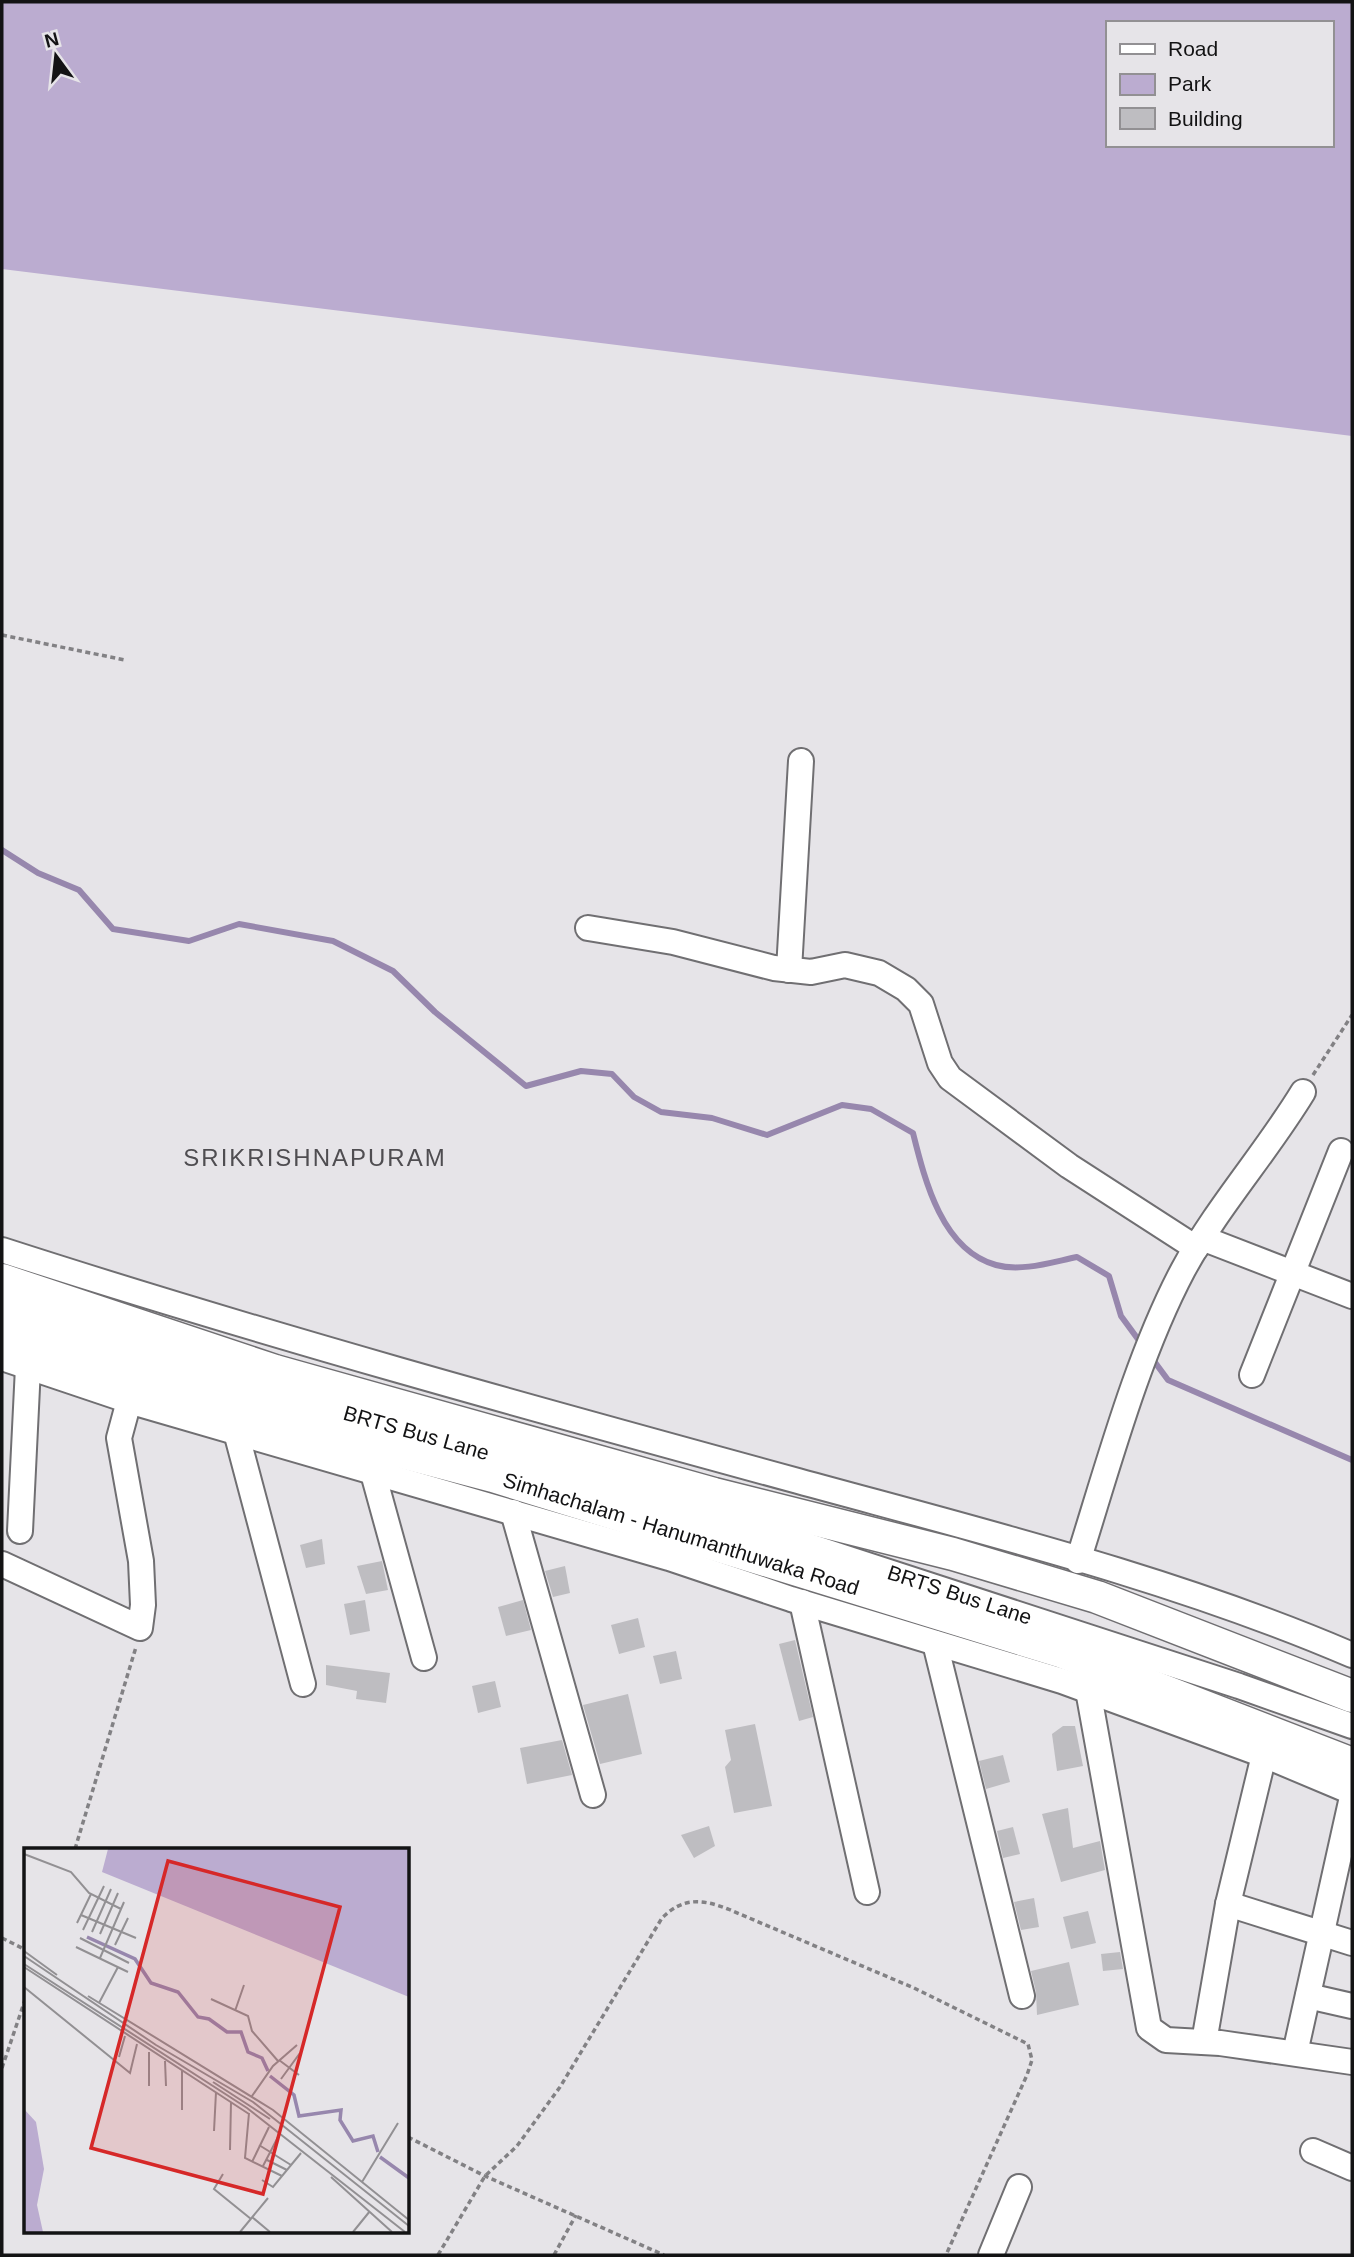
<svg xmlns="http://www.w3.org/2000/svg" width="1354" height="2257" font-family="Arial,sans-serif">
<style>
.green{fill:#bbacd0;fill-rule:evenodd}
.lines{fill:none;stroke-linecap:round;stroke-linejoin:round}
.stream{stroke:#9787ad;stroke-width:6}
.building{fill:#bebdc1}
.minor-casing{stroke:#706f72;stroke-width:28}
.major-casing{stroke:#706f72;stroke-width:35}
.path{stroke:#828184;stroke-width:3.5;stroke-dasharray:5 3.5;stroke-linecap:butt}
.minor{stroke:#fff;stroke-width:24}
.major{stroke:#fff;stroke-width:32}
.labels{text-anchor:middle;stroke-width:6;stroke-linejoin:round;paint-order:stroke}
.street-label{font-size:21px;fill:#131314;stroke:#e6e4e8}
.quarter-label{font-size:24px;letter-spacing:2px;fill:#4f4d51;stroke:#e6e4e8}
.inset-river{fill:none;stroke:#9787ad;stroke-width:3.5}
.inset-road{fill:none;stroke:#929093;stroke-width:2}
.view{fill:#d62828;fill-opacity:0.15;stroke:#d62828;stroke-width:3.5}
.inset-edge{fill:none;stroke:#131314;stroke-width:3.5}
</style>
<rect width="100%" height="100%" fill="#e6e4e8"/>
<path class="green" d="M2,2H1352V436L2,269ZM1107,23H1331V145H1107Z"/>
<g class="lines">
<g class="stream">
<path d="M2,850L38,873L79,890L113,929L189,941L239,924L333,941L393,971L435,1012L526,1086L581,1071L612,1074L634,1097L661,1112L712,1118L767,1135L842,1105L871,1109L913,1133C925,1181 942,1250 996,1265C1022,1272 1052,1262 1077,1257L1109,1276L1121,1316L1143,1346"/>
<path d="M1151,1357L1168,1380L1352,1460"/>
</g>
</g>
<g class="building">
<path d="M322,1539L325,1564L306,1568L300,1545Z"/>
<path d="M382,1561L388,1590L366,1594L357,1566Z"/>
<path d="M565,1566L570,1593L553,1597L545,1571Z"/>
<path d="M365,1600L370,1631L350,1635L344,1604Z"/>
<path d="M523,1600L531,1630L506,1636L498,1607Z"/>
<path d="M638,1618L645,1647L619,1654L611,1625Z"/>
<path d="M795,1640L813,1717L799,1721L779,1644Z"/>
<path d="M676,1651L682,1679L660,1684L653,1656Z"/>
<path d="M326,1665L390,1673L386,1703L356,1699L357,1691L326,1685Z"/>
<path d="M495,1681L501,1707L478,1713L472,1686Z"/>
<path d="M628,1694L642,1754L600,1764L583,1705Z"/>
<path d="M755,1724L772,1806L734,1813L725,1767L731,1760L725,1730Z"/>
<path d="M1063,1726H1075L1083,1766L1057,1771L1052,1734Z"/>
<path d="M562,1740L572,1775L527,1784L520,1748Z"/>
<path d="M1003,1755L1010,1782L986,1789L979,1761Z"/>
<path d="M1068,1808L1073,1848L1100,1841L1105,1870L1061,1882L1042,1814Z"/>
<path d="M709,1826L715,1846L694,1858L681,1835Z"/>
<path d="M1013,1827L1020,1854L1003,1858L997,1831Z"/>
<path d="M1034,1898L1039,1927L1021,1930L1014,1902Z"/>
<path d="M1088,1911L1096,1943L1071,1949L1063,1917Z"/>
<path d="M1120,1952L1123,1969L1103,1971L1101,1954Z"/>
<path d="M1069,1962L1079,2005L1037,2015L1036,1992L1031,1971Z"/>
</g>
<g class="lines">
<defs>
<g id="minor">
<path d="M588,928L673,942L774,968L811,972L845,965L879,973L906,989L921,1004L940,1063L950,1078L1069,1166L1196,1248"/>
<path d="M789,970L801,761"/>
<path d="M1202,1238L1352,1296"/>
<path d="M2,1250C265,1335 531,1408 798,1481C984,1532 1175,1579 1352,1655"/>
<path id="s1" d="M2,1304L237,1382L778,1536L1239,1686L1352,1726"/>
<path d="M2,1358L139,1404L669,1558L791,1599L1062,1681L1264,1755L1352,1792"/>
<path d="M1252,1375L1341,1151"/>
<path d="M236,1432L303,1684"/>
<path d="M373,1473L424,1658"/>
<path d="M513,1512L593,1795"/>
<path d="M20,1531L28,1367"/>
<path d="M1078,1561C1108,1466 1137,1357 1183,1270C1217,1207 1266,1153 1303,1092"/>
<path d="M2,1564L140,1628L143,1605L141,1561L119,1438L129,1401"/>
<path d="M802,1602L867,1892"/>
<path d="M935,1643L1022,1996"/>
<path d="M1088,1690L1149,2028L1166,2040L1220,2043L1352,2062"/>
<path d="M1228,1904L1352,1943"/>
<path d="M1308,1996L1352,2006"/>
<path d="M1204,2042L1228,1904L1264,1755"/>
<path d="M1295,2053L1352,1797"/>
<path d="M1313,2151L1352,2168"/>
<path d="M991,2255L1019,2187"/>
</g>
<g id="major">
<path d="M2,1280L275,1371L714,1494L953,1554L1097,1597L1352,1696"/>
<path id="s2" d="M2,1331L253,1413L493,1476L1063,1652L1352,1764"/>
</g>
</defs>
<use href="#minor" class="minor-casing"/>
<use href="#major" class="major-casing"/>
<g class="path">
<path d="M2,635L125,660"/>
<path d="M1313,1075L1352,1015"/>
<path d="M75,1849L136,1647"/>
<path d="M2,1938L26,1950"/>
<path d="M2,2068L26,1997"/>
<path d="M408,2137L485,2176L664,2255"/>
<path d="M438,2255L485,2176L517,2146L560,2087L662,1918C683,1897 702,1899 728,1909L914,1988L1028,2044L1032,2060L1027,2075L946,2255"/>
<path d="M554,2255L576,2215"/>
</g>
<use href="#minor" class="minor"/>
<use href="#major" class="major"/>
</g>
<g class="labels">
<g class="street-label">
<text dy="7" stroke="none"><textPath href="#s1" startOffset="434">BRTS Bus Lane</textPath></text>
<text dy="7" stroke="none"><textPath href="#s2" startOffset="709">Simhachalam - Hanumanthuwaka Road</textPath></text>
<text dy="7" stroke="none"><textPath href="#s1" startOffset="1001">BRTS Bus Lane</textPath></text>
</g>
<g class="quarter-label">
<text x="315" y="1166">SRIKRISHNAPURAM</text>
</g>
</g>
<g transform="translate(24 1848)">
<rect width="385" height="385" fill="#e6e4e8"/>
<path d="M84,1H385V149L78,24ZM0,261L12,274L20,321L13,357L19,384H0Z" fill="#bbacd0"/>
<path class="inset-river" d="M63,89L111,111L127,135L154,144L174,169L185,171L203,184H217L224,204L238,210L244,223M246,228L270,247L275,268L317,262L316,272L329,293L349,288L354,304M356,309L385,330"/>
<path class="inset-road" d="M0,6L47,24L65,45L97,61M57,67L112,90M53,75L67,46M59,82L80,38M68,84L87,41M76,86L94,45M56,90L105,115M91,97L104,70M52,99L104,124M0,103L33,127M0,108L132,197L229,254L385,378M76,110L100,54M0,116L223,260L381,384M0,119L225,266M0,139L106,225L113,196M64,148L249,262L385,372M187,151L224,168L228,183L254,213M75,155L94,119M211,163L220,137M125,204V238M95,209L101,188M255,212L275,227M141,213L142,238M158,223V262M257,231L276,205M189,234L246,271M228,248L249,218L273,197M225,265L221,310L258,328M190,283L192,244M235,297L267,317M206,302L207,254M243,312L263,322M228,314L245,279M239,318L255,287M199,326L190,341L227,371M307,329L368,384M238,332L249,339L277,305M338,334L374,275M228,369L246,384M216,384L244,350M329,384L346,363"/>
<path class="view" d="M144,13L316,59L239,346L67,300Z"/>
<rect width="385" height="385" class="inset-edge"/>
</g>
<rect width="1354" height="2257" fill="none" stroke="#131314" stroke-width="7"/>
<rect x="1106" y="21" width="228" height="126" fill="#e6e4e8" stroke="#929093" stroke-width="2"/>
<rect x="1120" y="44" width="35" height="10" fill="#ffffff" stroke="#929093" stroke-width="2"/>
<text x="1168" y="56" font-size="21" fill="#131314">Road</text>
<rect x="1120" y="74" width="35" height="21" fill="#bbacd0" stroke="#929093" stroke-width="2"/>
<text x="1168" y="91" font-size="21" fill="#131314">Park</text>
<rect x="1120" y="108" width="35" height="21" fill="#bebdc1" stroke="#929093" stroke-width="2"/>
<text x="1168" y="126" font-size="21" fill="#131314">Building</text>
<g transform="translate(56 56) rotate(345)" stroke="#e6e4e8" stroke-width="5" paint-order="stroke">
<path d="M0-5L12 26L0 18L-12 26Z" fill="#131314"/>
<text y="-10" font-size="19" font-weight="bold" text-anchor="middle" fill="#131314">N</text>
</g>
</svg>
